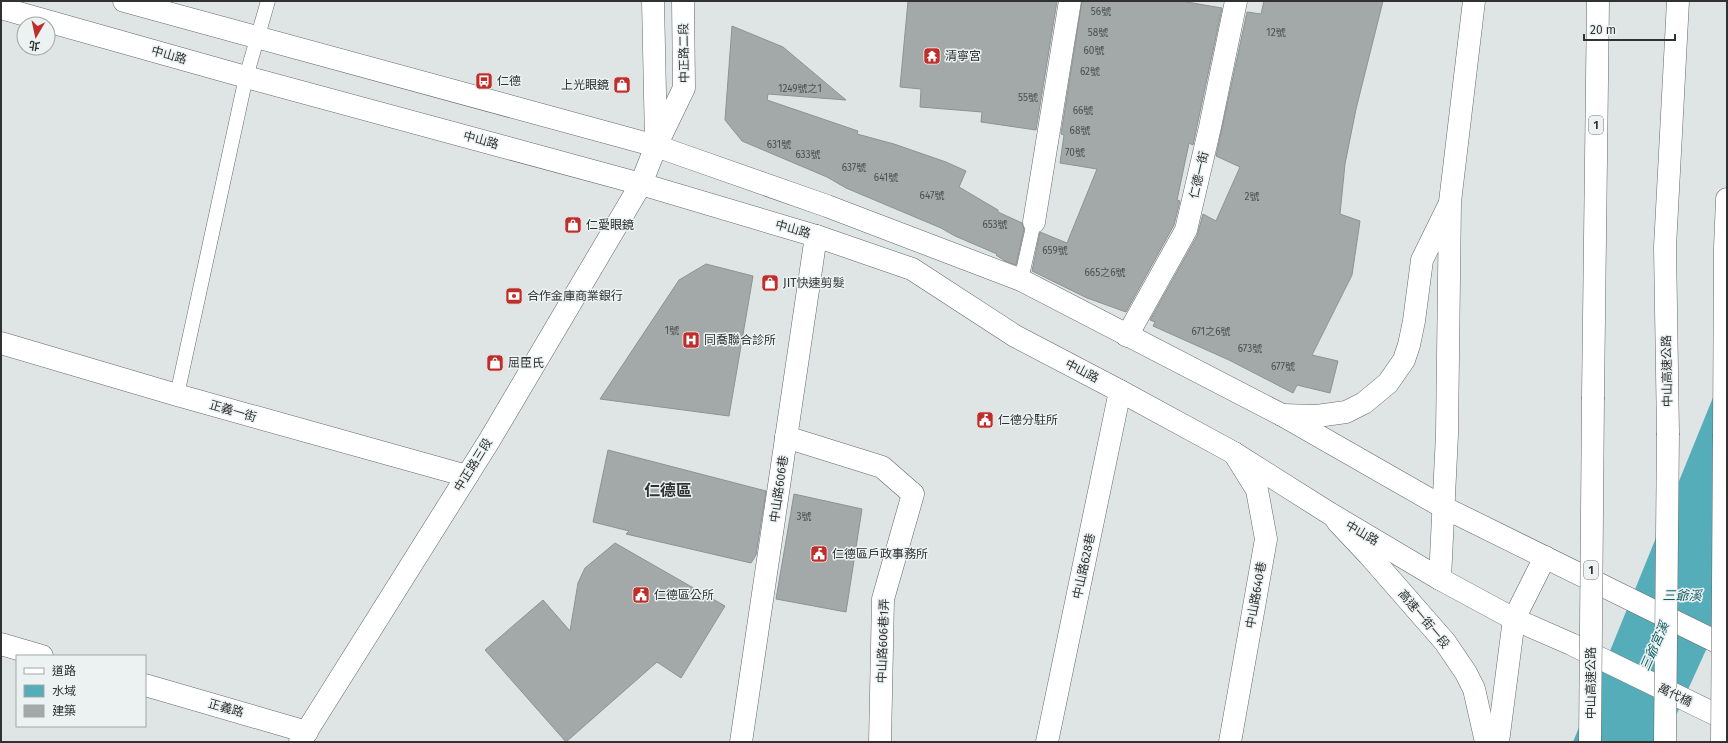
<svg xmlns="http://www.w3.org/2000/svg" width="1728" height="743" font-family="'Fira Sans','Noto Sans TC',sans-serif">
<style>
.water{fill:#55adb9}
.building{fill:#a3a8a9;stroke:#8d9293}
.lines{fill:none;stroke-linecap:round;stroke-linejoin:round}
.lane-casing{stroke:#636869;stroke-width:15}
.street-casing{stroke:#636869;stroke-width:23}
.secondary-casing{stroke:#636869;stroke-width:23}
.highway-casing{stroke:#636869;stroke-width:23}
.lane{stroke:#fff;stroke-width:14}
.street{stroke:#fff;stroke-width:22}
.secondary{stroke:#fff;stroke-width:22}
.highway{stroke:#fff;stroke-width:22}
.highway-bridge-casing{stroke:#636869;stroke-width:23;stroke-linecap:butt}
.highway-bridge{stroke:#fff;stroke-width:22}
.labels{text-anchor:middle;stroke-width:3;stroke-linejoin:round;paint-order:stroke}
.number-label{font-size:10px;fill:#4d5050}
.shield{fill:#ecf2f2;stroke:#686c6c;stroke-width:1}
.shield-label{font-size:11px;font-weight:bold;fill:#303232}
.street-label{font-size:12px;fill:#303232;stroke:#ecf2f2}
.poi-label{font-size:12px;fill:#303232;stroke:#ecf2f2;text-anchor:start}
.water-label{font-size:13px;font-style:italic;fill:#135d66;stroke:#ecf2f2}
.district-label{font-size:16px;font-weight:bold;fill:#303232;stroke:#ecf2f2}
</style>
<rect width="100%" height="100%" fill="#dfe4e5"/>
<path class="water" d="M1727,363V604L1664,742H1573Z"/>
<g class="building">
<path d="M908,1H1057L1036,130L981,122L982,112L920,107L921,89L900,87Z"/>
<path d="M1082,1H1181L1222,8L1193,145L1189,143L1177,200L1180,201L1174,225L1126,312L1087,298L1032,271L1040,232L1067,243L1097,169L1060,163L1064,135L1061,134Z"/>
<path d="M1264,1H1383L1356,109L1345,164L1340,214L1360,221L1352,275L1312,355L1338,361L1330,393L1297,385L1293,393L1229,360L1153,326L1155,322L1150,320L1197,236L1203,214L1216,221L1240,167L1216,156L1247,12L1261,14Z"/>
<path d="M732,26L783,47L846,100L768,94L767,100L858,131L857,134L894,144L946,162L966,171L959,187L998,210V212L1022,223L1024,229L1016,265L1005,261L996,255L997,254L955,236L941,228L846,188L827,177L742,141L725,120Z"/>
<path d="M706,264L753,276L729,416L600,399L679,280Z"/>
<path d="M608,450L766,491L756,555L751,563L626,534L629,531L593,522Z"/>
<path d="M794,494L862,509L846,612L776,599Z"/>
<path d="M615,543L725,606L681,678L657,662L566,742L485,650L543,600L570,631L578,583L585,568Z"/>
</g>
<g class="lines">
<defs>
<g id="lane">
<path d="M1021,280L1034,222"/>
<path d="M177,395L246,77L268,1"/>
</g>
<g id="street">
<path d="M1034,222L1070,1"/>
<path d="M1127,336L1186,230L1210,127L1236,1"/>
<path d="M1,343L177,395L467,476"/>
<path d="M786,437L882,467L913,494L883,599L880,742"/>
<path d="M1337,521L1369,555L1445,642L1466,673L1474,689L1486,742"/>
<path d="M1,644L42,656"/>
<path d="M145,685L307,732"/>
<path d="M741,742L816,236"/>
<path d="M1047,742L1120,391"/>
<path d="M1230,742L1266,539L1257,490L1234,453"/>
<path d="M1498,742L1514,619L1545,557"/>
</g>
<g id="secondary">
<path d="M124,1L656,146L827,206L1021,280L1282,415L1443,507L1727,647"/>
<path d="M653,1L656,141"/>
<path d="M1,8L246,77L641,184L816,236L912,269L1015,336L1120,391L1234,453L1329,513L1440,579L1514,619L1571,644L1727,720"/>
<path d="M300,742L489,441L641,184L656,146L684,88L683,1"/>
</g>
<g id="highway">
<path d="M1593,397L1598,1"/>
<path d="M1282,415L1317,416L1346,412L1364,403L1388,383L1404,360L1409,345L1414,321L1422,260L1448,207"/>
<path d="M1668,433L1665,247L1678,1"/>
<path d="M1724,434L1725,248L1727,199"/>
<path d="M1440,579L1447,434L1450,202L1474,1"/>
</g>
</defs>
<use href="#lane" class="lane-casing"/>
<use href="#street" class="street-casing"/>
<use href="#secondary" class="secondary-casing"/>
<use href="#highway" class="highway-casing"/>
<use href="#lane" class="lane"/>
<use href="#street" class="street"/>
<use href="#secondary" class="secondary"/>
<use href="#highway" class="highway"/>
<defs>
<g id="highway-bridge">
<path d="M1590,742L1593,397"/>
<path d="M1665,742L1668,433"/>
<path d="M1722,742L1724,434"/>
</g>
</defs>
<use href="#highway-bridge" class="highway-bridge-casing"/>
<use href="#highway-bridge" class="highway-bridge"/>
</g>
<defs>
<symbol id="temple-square" viewBox="-11 -11 22 22"><rect x="-9" y="-9" width="18" height="18" rx="4" fill="#be2f2c" stroke="#ecf2f2"/><path d="M0-6L5-2H3V0L6.5 2.5H4V6H1.5V3h-3V6H-4V2.5H-6.5L-3 0V-2H-5Z" fill="#fff"/></symbol>
<symbol id="bus-square" viewBox="-11 -11 22 22"><rect x="-9" y="-9" width="18" height="18" rx="4" fill="#be2f2c" stroke="#ecf2f2"/><path d="M-5-6H5V4H4V6H2V4H-2V6H-4V4H-5ZM-3.5-4V0h7V-4ZM-3.5 1.2v1.5H-2V1.2ZM2 1.2v1.5H3.5V1.2Z" fill="#fff"/></symbol>
<symbol id="shop-square" viewBox="-11 -11 22 22"><rect x="-9" y="-9" width="18" height="18" rx="4" fill="#be2f2c" stroke="#ecf2f2"/><path d="M-5-2.5h2.3a2.7 3.5 0 0 1 5.4 0H5L5.5 6h-11ZM-1.5-2.5h3a1.5 2.3 0 0 0-3 0Z" fill="#fff"/></symbol>
<symbol id="bank-square" viewBox="-11 -11 22 22"><rect x="-9" y="-9" width="18" height="18" rx="4" fill="#be2f2c" stroke="#ecf2f2"/><path d="M-6-4H6V4H-6ZM0-2.3a2.3 2.3 0 1 0 0 4.6a2.3 2.3 0 1 0 0-4.6Z" fill="#fff"/></symbol>
<symbol id="hospital-square" viewBox="-11 -11 22 22"><rect x="-9" y="-9" width="18" height="18" rx="4" fill="#be2f2c" stroke="#ecf2f2"/><path d="M-5-5h3v3.5h4V-5h3V5h-3V1.5h-4V5h-3Z" fill="#fff"/></symbol>
<symbol id="civic-square" viewBox="-11 -11 22 22"><rect x="-9" y="-9" width="18" height="18" rx="4" fill="#be2f2c" stroke="#ecf2f2"/><path d="M-.6-6.5H3V-4.5H.6V-3L4-1V1h2V6H-6V1h2V-1L-.6-3ZM-1.2 2.5V6h2.4V2.5Z" fill="#fff"/></symbol>
</defs>
<g fill-rule="evenodd">
<use href="#temple-square" x="922" y="46" width="20" height="20"/>
<use href="#bus-square" x="474" y="71" width="20" height="20"/>
<use href="#shop-square" x="612" y="75" width="20" height="20"/>
<use href="#shop-square" x="563" y="215" width="20" height="20"/>
<use href="#shop-square" x="760" y="273" width="20" height="20"/>
<use href="#bank-square" x="504" y="286" width="20" height="20"/>
<use href="#hospital-square" x="681" y="330" width="20" height="20"/>
<use href="#shop-square" x="485" y="353" width="20" height="20"/>
<use href="#civic-square" x="975" y="410" width="20" height="20"/>
<use href="#civic-square" x="809" y="544" width="20" height="20"/>
<use href="#civic-square" x="631" y="585" width="20" height="20"/>
</g>
<g class="labels">
<g class="number-label">
<text x="1101" y="15">56號</text>
<text x="1098" y="36">58號</text>
<text x="1276" y="36">12號</text>
<text x="1094" y="54">60號</text>
<text x="1090" y="75">62號</text>
<text x="800" y="92">1249號之1</text>
<text x="1028" y="101">55號</text>
<text x="1083" y="114">66號</text>
<text x="1080" y="134">68號</text>
<text x="779" y="148">631號</text>
<text x="1075" y="156">70號</text>
<text x="808" y="158">633號</text>
<text x="854" y="171">637號</text>
<text x="886" y="181">641號</text>
<text x="932" y="199">647號</text>
<text x="1252" y="200">2號</text>
<text x="995" y="228">653號</text>
<text x="1055" y="254">659號</text>
<text x="1105" y="276">665之6號</text>
<text x="672" y="334">1號</text>
<text x="1211" y="335">671之6號</text>
<text x="1250" y="352">673號</text>
<text x="1283" y="370">677號</text>
<text x="804" y="520">3號</text>
</g>
<g class="shield">
<rect x="1589" y="116" width="14" height="18" rx="3"/>
<rect x="1584" y="561" width="14" height="18" rx="3"/>
</g>
<g class="shield-label">
<text x="1596" y="129">1</text>
<text x="1591" y="574">1</text>
</g>
<g class="street-label">
<text transform="translate(684 53) rotate(-91)" y="4">中正路二段</text>
<text transform="translate(169 55) rotate(16)" y="4">中山路</text>
<text transform="translate(481 140) rotate(15)" y="4">中山路</text>
<text transform="translate(1199 175) rotate(-77)" y="4">仁德一街</text>
<text transform="translate(793 229) rotate(16)" y="4">中山路</text>
<text transform="translate(1082 371) rotate(27)" y="4">中山路</text>
<text transform="translate(1667 371) rotate(-91)" y="4">中山高速公路</text>
<text transform="translate(233 411) rotate(16)" y="4">正義一街</text>
<text transform="translate(473 465) rotate(-58)" y="4">中正路三段</text>
<text transform="translate(779 489) rotate(-82)" y="4">中山路606巷</text>
<text transform="translate(1362 533) rotate(30)" y="4">中山路</text>
<text transform="translate(1084 566) rotate(-78)" y="4">中山路628巷</text>
<text transform="translate(1256 595) rotate(-80)" y="4">中山路640巷</text>
<text transform="translate(1424 619) rotate(50)" y="4">高速一街一段</text>
<text transform="translate(883 641) rotate(-88)" y="4">中山路606巷1弄</text>
<text transform="translate(1591 683) rotate(-90)" y="4">中山高速公路</text>
<text transform="translate(1675 695) rotate(26)" y="4">萬代橋</text>
<text transform="translate(226 708) rotate(16)" y="4">正義路</text>
</g>
<g class="poi-label">
<text x="945" y="60">清寧宮</text>
<text x="497" y="85">仁德</text>
<text x="609" y="89" text-anchor="end">上光眼鏡</text>
<text x="586" y="229">仁愛眼鏡</text>
<text x="783" y="287">JIT快速剪髮</text>
<text x="527" y="300">合作金庫商業銀行</text>
<text x="704" y="344">同喬聯合診所</text>
<text x="508" y="367">屈臣氏</text>
<text x="998" y="424">仁德分駐所</text>
<text x="832" y="558">仁德區戶政事務所</text>
<text x="654" y="599">仁德區公所</text>
</g>
<g class="water-label">
<text x="1682" y="600">三爺溪</text>
<text transform="translate(1654 646) rotate(-66)" y="5">三爺宮溪</text>
</g>
<g class="district-label">
<text x="668" y="496">仁德區</text>
</g>
</g>
<rect width="1728" height="743" fill="none" stroke="#303232" stroke-width="4"/>
<rect x="16" y="655" width="130" height="72" fill="#ecf2f2" stroke="#a1a5a5"/>
<rect x="24" y="668" width="20" height="6" fill="#ffffff" stroke="#a1a5a5"/>
<text x="52" y="675" font-size="12" fill="#303232">道路</text>
<rect x="24" y="685" width="20" height="12" fill="#55adb9" stroke="#a1a5a5"/>
<text x="52" y="695" font-size="12" fill="#303232">水域</text>
<rect x="24" y="705" width="20" height="12" fill="#a3a8a9" stroke="#a1a5a5"/>
<text x="52" y="715" font-size="12" fill="#303232">建築</text>
<g transform="translate(36 36) rotate(189)"><circle r="19" fill="#ecf2f2" stroke="#a1a5a5"/>
<path d="M0-3L7 15L0 10L-7 15Z" fill="#be2f2c"/>
<text y="-6" font-size="11" font-weight="bold" text-anchor="middle" fill="#303232">北</text>
</g>
<path d="M1584 34v6h91v-6" fill="none" stroke="#303232" stroke-width="2"/>
<text x="1590" y="34" font-size="12" fill="#303232" stroke="#ecf2f2" stroke-width="3" paint-order="stroke">20 m</text>
</svg>
